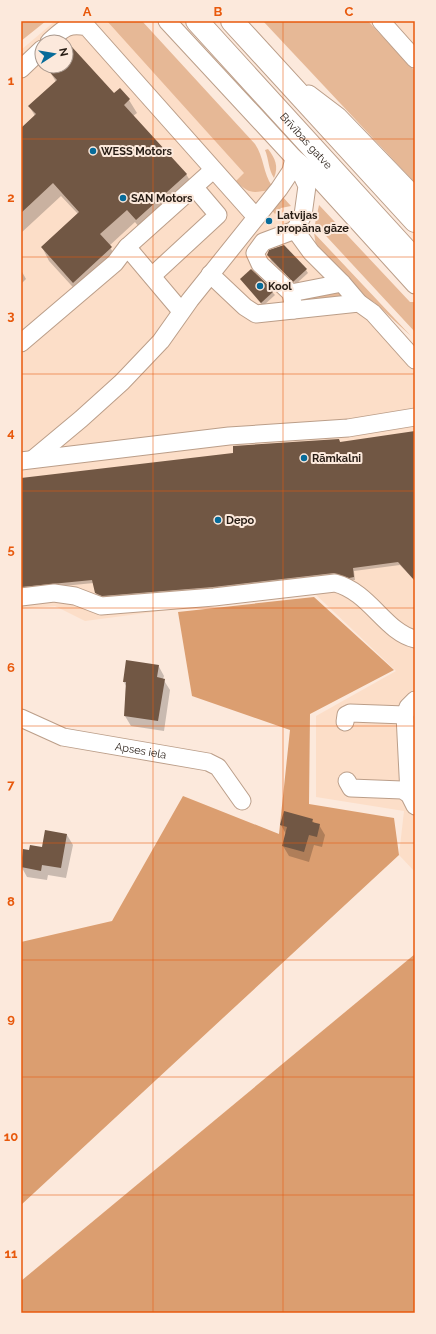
<svg xmlns="http://www.w3.org/2000/svg" width="436" height="1334" font-family="Raleway,sans-serif">
<style>
.built{fill:#fcdec8;fill-rule:evenodd}
.green{fill:#e6b896}
.forest{fill:#db9e70}
.shadow{fill:#0003}
.building{fill:#715744}
.lines{fill:none;stroke-linecap:round;stroke-linejoin:round}
.minor-casing{stroke:#bb9e89;stroke-width:19}
.highway-casing{stroke:#bb9e89;stroke-width:24}
.minor{stroke:#fff;stroke-width:17}
.highway{stroke:#fff;stroke-width:22}
.grid{fill:none;stroke:#e8590c;stroke-width:1;stroke-opacity:0.55}
.poi-dot{fill:#076b99;stroke:#fce9dc;stroke-width:1.5}
.labels{text-anchor:middle;stroke-width:4;stroke-linejoin:round;paint-order:stroke}
.street-label{font-size:11px;fill:#281d15;stroke:#fce9dc}
.poi-label{font-size:11px;font-weight:bold;fill:#281d15;stroke:#fce9dc;text-anchor:start}
.neatline{fill:none;stroke:#e8590c;stroke-width:1.5}
.grid-label{font-size:13px;text-anchor:middle;font-weight:bold;fill:#e8590c}
</style>
<rect width="100%" height="100%" fill="#fce9dc"/>
<g class="built">
<path d="M55,21H114L415,360V872L399,855L404,811L316,797V716L396,671L312,591L85,621L55,606L21,609V50ZM42,42H66V66H42Z"/>
<path d="M368,21H415V71L381,34Z"/>
</g>
<g class="green">
<path d="M21,21H46L21,41Z"/>
<path d="M107,21H142L255,144C264,157 263,173 272,186L270,190C252,193 249,194 236,181L244,173Z"/>
<path d="M263,21H368L415,71V183Z"/>
<path d="M268,149C275,158 279,166 274,178C268,169 269,159 265,150Z"/>
<path d="M281,195L291,206L281,208L275,214L271,209Z"/>
<path d="M319,205L410,302H415V332L315,224Z"/>
<path d="M314,233L411,336L374,302L364,299L316,246Z"/>
<path d="M339,290L346,297L300,303L306,294Z"/>
</g>
<g class="forest">
<path d="M314,597L394,670L310,714L309,804L394,818L399,855L21,1205V942L112,921L183,796L279,834L290,730L192,696L178,612Z"/>
<path d="M415,954V1313H21V1281Z"/>
</g>
<g class="shadow">
<path d="M66,54L114,94L129,100L137,113L133,116L186,174L194,187L144,233L135,222L109,246L119,261L81,296L49,261L42,247L78,214L61,196L21,233V129L35,116L29,106L56,82L49,70L53,66H66Z"/>
<path d="M268,254L306,270L308,273L296,284L271,261Z"/>
<path d="M21,270L26,279L21,284Z"/>
<path d="M251,270L275,295L263,306L241,279Z"/>
<path d="M415,432V581L400,565L354,571L355,580H351L105,599L97,596L94,583L21,590V479L234,454L339,440L341,443Z"/>
<path d="M158,665L164,676L163,679L170,690L164,731L131,726L125,716L126,686L124,682Z"/>
<path d="M285,812L312,820L315,824L319,825L325,835L322,847L314,845L309,862L289,856L283,846L286,834L281,825Z"/>
<path d="M67,835L73,845L66,878L48,875L47,880L27,877L21,866L24,850L30,851L42,848Z"/>
</g>
<g class="building">
<path d="M72,47L114,93L120,88L130,99L124,105L187,174L136,220L127,210L100,234L112,247L73,283L41,247L79,212L53,183L21,213V128L36,114L28,106L57,80L44,66H66V53Z"/>
<path d="M284,245L307,269L293,282L267,255L269,250Z"/>
<path d="M251,269L274,291L261,303L240,279Z"/>
<path d="M415,431V581L398,562L353,568L354,577L349,578L334,573L213,587L102,596L95,593L92,580L21,587V478L233,453V446L339,439L340,442Z"/>
<path d="M126,660L159,665L157,677L165,679L158,721L124,716L126,682H123Z"/>
<path d="M284,811L313,819L312,822L320,824L317,837L309,835L304,852L282,846L287,827L280,825Z"/>
<path d="M45,830L67,834L61,868L42,865L41,871L21,867L23,849L29,850L30,845L42,847Z"/>
</g>
<g class="lines">
<defs>
<g id="minor">
<path d="M167,21L294,158L315,175L415,285"/>
<path d="M381,21L415,59"/>
<path d="M49,42C63,29 67,23 87,27L256,217"/>
<path d="M21,69L42,49"/>
<path d="M309,94L338,116L415,196"/>
<path d="M295,230L311,252L342,283"/>
<path d="M127,247L213,170"/>
<path d="M210,274L245,307L256,314L359,303"/>
<path d="M152,276L218,215L195,188"/>
<path d="M291,293L342,283L359,303L373,313L415,360"/>
<path d="M294,310L291,293L260,264L255,253L263,242L295,230L303,215L307,186L295,161"/>
<path d="M21,343L115,263L127,247L181,311"/>
<path d="M33,459L81,419L122,382L161,341L190,300L279,189L291,171L294,158"/>
<path d="M21,461L229,436L348,428L415,417"/>
<path d="M21,597L54,593L75,596L101,606L214,597L335,583C370,592 385,632 415,639"/>
<path d="M415,700L408,707L405,715L409,794L415,806"/>
<path id="s1" d="M21,718L63,737L208,762L218,767L242,801"/>
<path d="M345,722L346,715L350,713L405,715"/>
<path d="M347,781L351,788L402,790L409,794"/>
</g>
<g id="highway">
<path id="s2" d="M197,21L415,260"/>
<path d="M232,21L415,221"/>
</g>
</defs>
<use href="#minor" class="minor-casing"/>
<use href="#highway" class="highway-casing"/>
<use href="#minor" class="minor"/>
<use href="#highway" class="highway"/>
</g>
<path class="grid" d="M153,21V1313M283,21V1313M21,139H415M21,257H415M21,374H415M21,491H415M21,608H415M21,726H415M21,843H415M21,960H415M21,1077H415M21,1195H415"/>
<g class="poi-dot">
<circle cx="93" cy="151" r="4"/>
<circle cx="123" cy="198" r="4"/>
<circle cx="269" cy="221" r="4"/>
<circle cx="260" cy="286" r="4"/>
<circle cx="304" cy="458" r="4"/>
<circle cx="218" cy="520" r="4"/>
</g>
<g class="labels">
<g class="street-label">
<text dy="4" stroke="none"><textPath href="#s2" startOffset="162">Brīvības gatve</textPath></text>
<text dy="4" stroke="none"><textPath href="#s1" startOffset="125">Apses iela</textPath></text>
</g>
<g class="poi-label">
<text x="101" y="155">WESS Motors</text>
<text x="131" y="202">SAN Motors</text>
<text x="277" y="219">Latvijas<tspan x="277" dy="13">propāna gāze</tspan></text>
<text x="268" y="290">Kool</text>
<text x="312" y="462">Rāmkalni</text>
<text x="226" y="524">Depo</text>
</g>
</g>
<rect width="436" height="1334" fill="none" stroke="#fce9dc" stroke-width="44"/>
<g transform="translate(54 54) rotate(78)"><circle r="19" fill="#fce9dc" stroke="#a7978c"/>
<path d="M0-3L7 15L0 10L-7 15Z" fill="#076b99"/>
<text y="-6" font-size="11" font-weight="bold" text-anchor="middle" fill="#281d15">N</text>
</g>
<rect x="22" y="22" width="392" height="1290" class="neatline"/>
<g class="grid-label">
<text x="87" y="16">A</text>
<text x="218" y="16">B</text>
<text x="349" y="16">C</text>
<text x="11" y="85">1</text>
<text x="11" y="202">2</text>
<text x="11" y="320">3</text>
<text x="11" y="437">4</text>
<text x="11" y="554">5</text>
<text x="11" y="672">6</text>
<text x="11" y="789">7</text>
<text x="11" y="906">8</text>
<text x="11" y="1023">9</text>
<text x="11" y="1141">10</text>
<text x="11" y="1258">11</text>
</g>
</svg>
